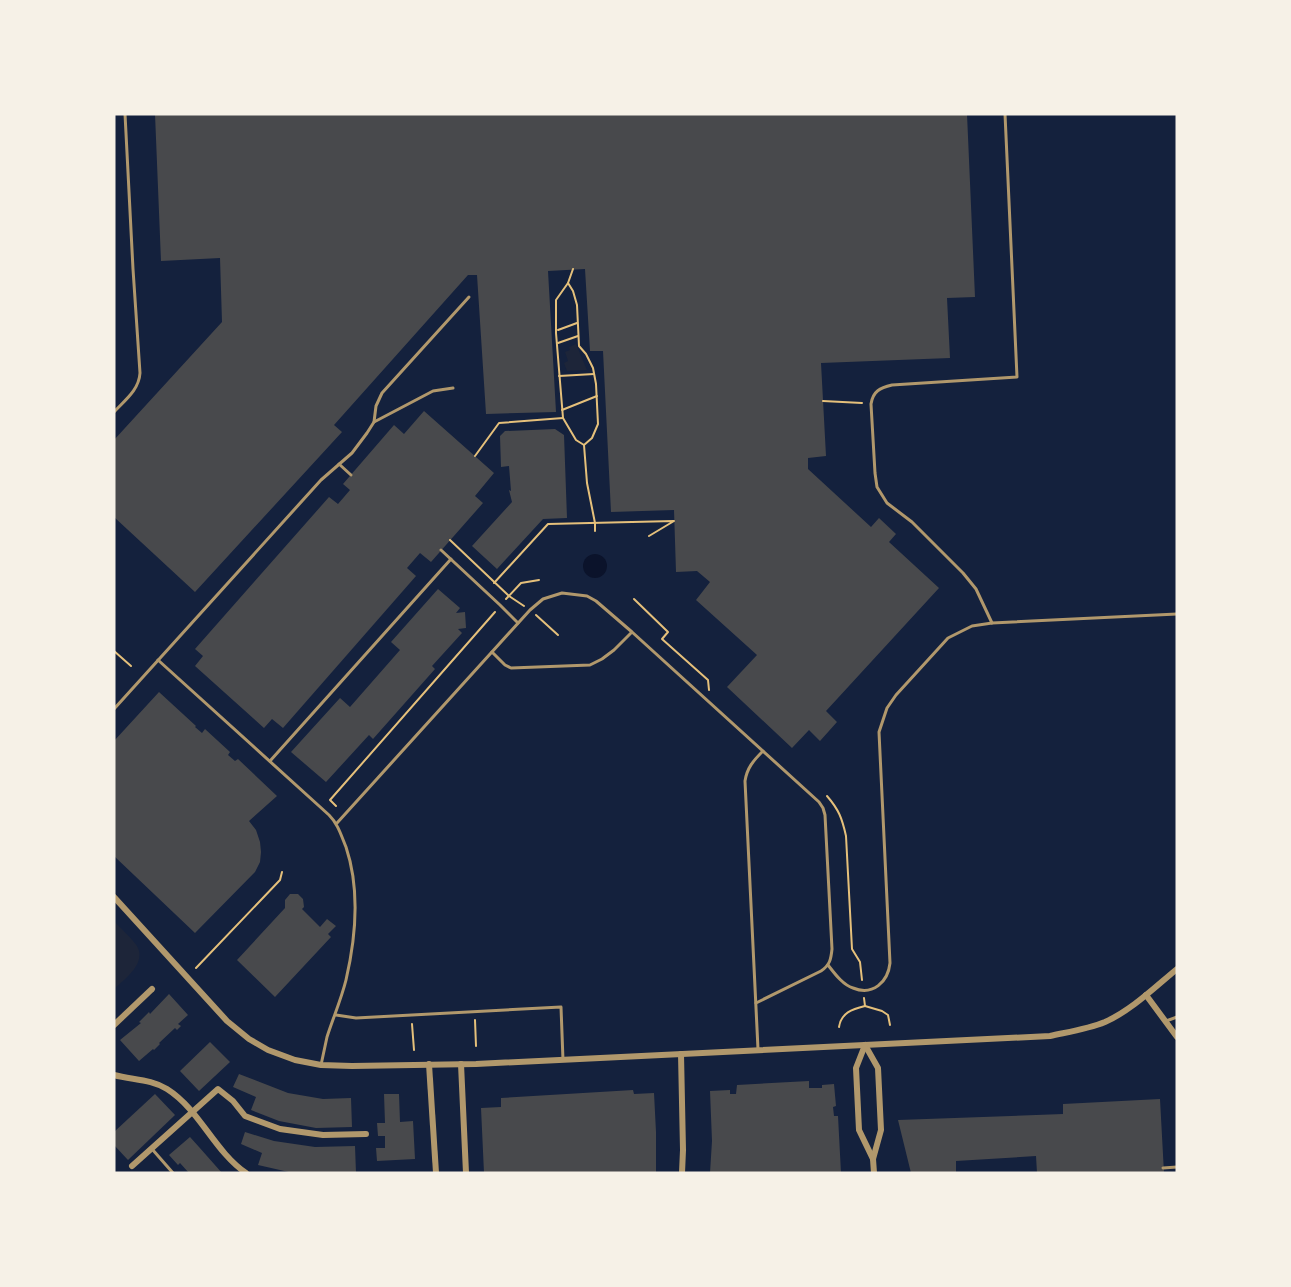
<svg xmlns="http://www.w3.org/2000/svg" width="1291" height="1287" font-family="Bitter,serif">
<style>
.green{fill:#1d2539}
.water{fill:#0b132b}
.building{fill:#48494c}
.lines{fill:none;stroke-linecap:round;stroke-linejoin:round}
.path{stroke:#e5c07b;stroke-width:2}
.service{stroke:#b1986c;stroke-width:3}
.minor{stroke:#b1986c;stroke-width:6}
</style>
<rect width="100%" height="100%" fill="#14213d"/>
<g class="green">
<path d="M576,344L587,370L567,371L564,363L568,361L565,352L570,350L569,347Z"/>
<path d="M114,921C121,929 131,937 137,946C147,963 125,979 114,989Z"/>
</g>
<circle class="water" cx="595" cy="566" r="12"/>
<g class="building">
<path d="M155,114H967L975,297L947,298L950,358L821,363L826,456L808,458V469L871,527L879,518L896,534L889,542L939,588L826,711L837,722L820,741L809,730L792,748L727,687L757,655L696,600L710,582L697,571L676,572L674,510L611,512L603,351H590L585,269L548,271L556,412L486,414L477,275H468L334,425L342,432L195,592L114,517V440L222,322L220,258L161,261Z"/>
<path d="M424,411L494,473L475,496L483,503L431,562L420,553L407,568L416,576L283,728L272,719L264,728L195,666L203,656L195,649L329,497L338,504L350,490L343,484L394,425L404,434Z"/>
<path d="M555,429L564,435L567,518L543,519L497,569L472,546L512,502L509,490L511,491L509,466L501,467L500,436L505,431Z"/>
<path d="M438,589L460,608L456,613L465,612L466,628L458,629L462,633L432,666L435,669L373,739L369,735L326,782L291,752L340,698L350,707L400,650L391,642Z"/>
<path d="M159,692L196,726L195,727L202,733L205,729L230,752L228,755L235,761L238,759L277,796L249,821L256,830L260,842L261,852L260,862L255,872L195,933L114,856V741Z"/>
<path d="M290,894H298L303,899L304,907L302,909L320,927L327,919L336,926L328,934L331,937L275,997L237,960L285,908V900Z"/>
<path d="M169,994L188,1015L178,1024L181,1026L177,1030L175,1028L159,1043L160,1044L154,1050L153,1049L139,1061L120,1040L141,1023L139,1022L149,1012L150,1014Z"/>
<path d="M210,1042L230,1062L199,1091L180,1071Z"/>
<path d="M239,1074L288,1093L323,1099L351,1098L352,1127L316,1128L279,1121L251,1110L256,1097L233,1087Z"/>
<path d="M809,1081V1088H822V1085L834,1084L836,1106L833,1107L834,1116H838L841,1173H710L712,1141L710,1091L730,1090V1094H736L737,1085Z"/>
<path d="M633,1090L634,1094L654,1093L656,1132V1173H484L481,1108L501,1107V1098Z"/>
<path d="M155,1094L175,1115L128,1160L114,1145V1132Z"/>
<path d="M384,1094H399L400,1122L413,1121L415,1159L377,1161L376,1148H385V1136H378L377,1123H385Z"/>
<path d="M1160,1099L1164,1173H1037L1036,1156L956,1161V1173H911L898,1120L1063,1114V1104Z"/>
<path d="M245,1132L274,1141L315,1147L355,1146L356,1173H293L258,1165L262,1153L241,1144Z"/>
<path d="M190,1137L199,1147L222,1173H189L180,1163L178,1165L169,1155Z"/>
</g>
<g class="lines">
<g class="path">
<path d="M573,269L568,283L556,300V333L563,418L576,440L584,445L587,483L595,523V531"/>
<path d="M568,283L573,291L577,305L579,346L586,354L593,368L596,384L598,424L592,438L584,445"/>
<path d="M558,330L577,323"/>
<path d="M558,343L578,336"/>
<path d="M559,376L594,374"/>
<path d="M823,401L862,403"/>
<path d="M562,410L597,396"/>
<path d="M475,456L499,423L563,418"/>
<path d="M450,540L509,596L524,606"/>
<path d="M494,583L548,524L674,521L649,536"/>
<path d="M506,599L521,583L539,580"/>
<path d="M634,599L668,632L662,639L708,680L709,690"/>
<path d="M536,615L558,635"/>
<path d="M114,651L131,666"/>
<path d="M827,796C839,810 842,818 846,836L852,949L860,962L862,980"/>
<path d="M336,806L330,800L495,612"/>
<path d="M196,968L280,880L282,872"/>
<path d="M865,1006L882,1011L888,1015L890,1025"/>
<path d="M475,1020L476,1046"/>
<path d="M412,1024L414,1050"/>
<path d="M839,1027C841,1013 852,1009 865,1006L864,998"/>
</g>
<g class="service">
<path d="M114,412C125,400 139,390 140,373L133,269L125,114"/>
<path d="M374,422L376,406L382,393L469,297"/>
<path d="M339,464L351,475"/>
<path d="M441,550L500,605L518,623"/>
<path d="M992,623L976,589L963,573L912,522L887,503L877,487L875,473L871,404C873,391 880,388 892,385L1017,377L1005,114"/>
<path d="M492,652L505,665L511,668L590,665L602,659L614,650L631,633"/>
<path d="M158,660L329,815C338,824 341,835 346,847C360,889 356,937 346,980C341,1000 333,1018 327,1037C325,1046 323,1056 321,1065"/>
<path d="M114,709L321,480L352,453L367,433L374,422L433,391L453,388"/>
<path d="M270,761L451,559"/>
<path d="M337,823L530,610L543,599L562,593L587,596L596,601L632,632L819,802L823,808L825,815L832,949C831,959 830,965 821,971L756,1003"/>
<path d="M828,965C835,974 843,985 853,988C873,996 888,982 890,963L879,732L887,708L896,695L948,638L972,626L992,623L1177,614"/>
<path d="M336,1015L356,1018L561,1007L563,1060"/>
<path d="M1166,1021L1177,1017"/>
<path d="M758,1049L745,781C747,768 753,761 763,751"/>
<path d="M152,1149L173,1173"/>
<path d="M1163,1168L1177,1167"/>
</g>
<g class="minor">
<path d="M114,897L227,1021L249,1039L268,1050L295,1060L321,1065L352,1066L476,1064L1050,1036C1068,1032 1088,1029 1105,1022C1132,1010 1155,987 1177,969"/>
<path d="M1146,995L1177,1037"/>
<path d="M114,1025L152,989"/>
<path d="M865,1045L878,1068L881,1130L873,1159L874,1173"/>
<path d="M865,1045L856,1068L859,1130L873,1159"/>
<path d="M681,1054L683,1150L682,1173"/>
<path d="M429,1064L436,1173"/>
<path d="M461,1064L466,1173"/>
<path d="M114,1075C132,1080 151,1079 167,1089C200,1110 214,1151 246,1173"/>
<path d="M132,1166L218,1089L233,1101L245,1116L280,1129L323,1135L366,1134"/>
</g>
</g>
<rect width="1291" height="1287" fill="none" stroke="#f6f1e7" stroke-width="231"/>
</svg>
